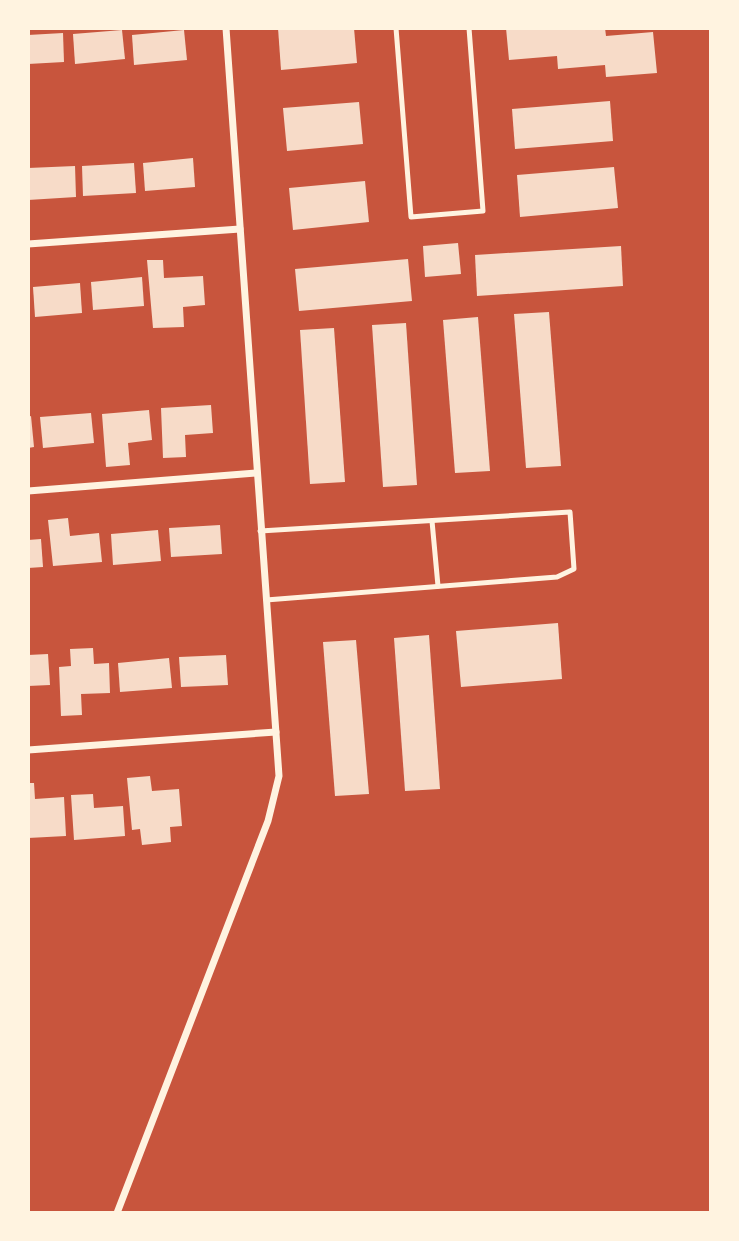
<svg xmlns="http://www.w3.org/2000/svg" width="739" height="1241" font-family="'DejaVu Sans',sans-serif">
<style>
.building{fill:#f7dbc8}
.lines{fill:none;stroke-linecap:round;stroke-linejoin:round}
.service{stroke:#fff3e0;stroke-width:5}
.minor{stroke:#fff3e0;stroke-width:7}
</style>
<rect width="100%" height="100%" fill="#c8553d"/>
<g class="building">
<path d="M278,28H354L357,63L281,70Z"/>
<path d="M506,28H605L606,36L653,32L657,73L606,77L605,65L558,69L557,56L509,60Z"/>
<path d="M122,30L125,59L75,64L73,34Z"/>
<path d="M184,30L187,60L134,65L132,35Z"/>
<path d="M63,33L64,62L28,64V35Z"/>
<path d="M610,101L613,141L515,149L512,109Z"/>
<path d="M359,102L363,144L287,151L283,108Z"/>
<path d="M193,158L195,187L145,191L143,163Z"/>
<path d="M134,163L136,193L83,196L82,166Z"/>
<path d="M75,166L76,197L28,200V168Z"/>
<path d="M614,167L618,208L520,217L517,175Z"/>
<path d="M365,181L369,222L293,230L289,188Z"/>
<path d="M458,243L461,274L425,277L423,246Z"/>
<path d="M621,246L623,286L477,296L475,255Z"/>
<path d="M408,259L412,301L299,311L295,269Z"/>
<path d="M147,260H163L164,278L203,276L205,305L183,307L184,327L153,328Z"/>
<path d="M142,277L144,306L93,310L91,282Z"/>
<path d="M80,283L82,313L35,317L33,287Z"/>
<path d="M549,312L561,466L526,468L514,314Z"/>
<path d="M478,317L490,471L455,473L443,320Z"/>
<path d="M406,323L417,485L383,487L372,325Z"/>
<path d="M334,328L345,482L310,484L300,330Z"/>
<path d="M211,405L213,433L185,435L186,457L163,458L161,408Z"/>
<path d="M149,410L152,440L128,443L130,465L106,467L102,414Z"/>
<path d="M91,413L94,443L43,448L40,417Z"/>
<path d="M31,416L34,447L28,448V417Z"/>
<path d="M68,518L70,536L99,533L102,562L53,566L48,520Z"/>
<path d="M220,525L222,554L171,557L169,528Z"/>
<path d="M158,530L161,561L113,565L111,534Z"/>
<path d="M41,539L43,567L28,568V540Z"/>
<path d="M558,623L562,679L461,687L456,631Z"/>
<path d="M429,635L440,789L405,791L394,638Z"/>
<path d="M356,640L369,794L335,796L323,642Z"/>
<path d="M93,648L94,664L109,663L110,693L81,694L82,715L61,716L59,667L71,666L70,649Z"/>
<path d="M48,654L50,685L28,686V655Z"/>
<path d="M226,655L228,685L181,687L179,657Z"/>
<path d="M169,658L172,688L120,692L118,663Z"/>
<path d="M150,776L152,791L179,789L182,826L170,827L171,842L142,845L140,829L132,830L127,778Z"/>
<path d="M28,783H34L35,799L64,797L66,836L28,838Z"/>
<path d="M93,794L94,808L123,806L125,836L74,840L71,795Z"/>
</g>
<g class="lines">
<g class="service">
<path d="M396,28L411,217L483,211L469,28"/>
<path d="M432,521L438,586"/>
<path d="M260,531L570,512L574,569L557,577L266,600"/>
</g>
<g class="minor">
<path d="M28,244L240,229"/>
<path d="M28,491L256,473"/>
<path d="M28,750L276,732"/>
<path d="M117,1213L268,821L279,776L226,28"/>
</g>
</g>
<rect width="739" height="1241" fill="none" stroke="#fff3e0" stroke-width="60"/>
</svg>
